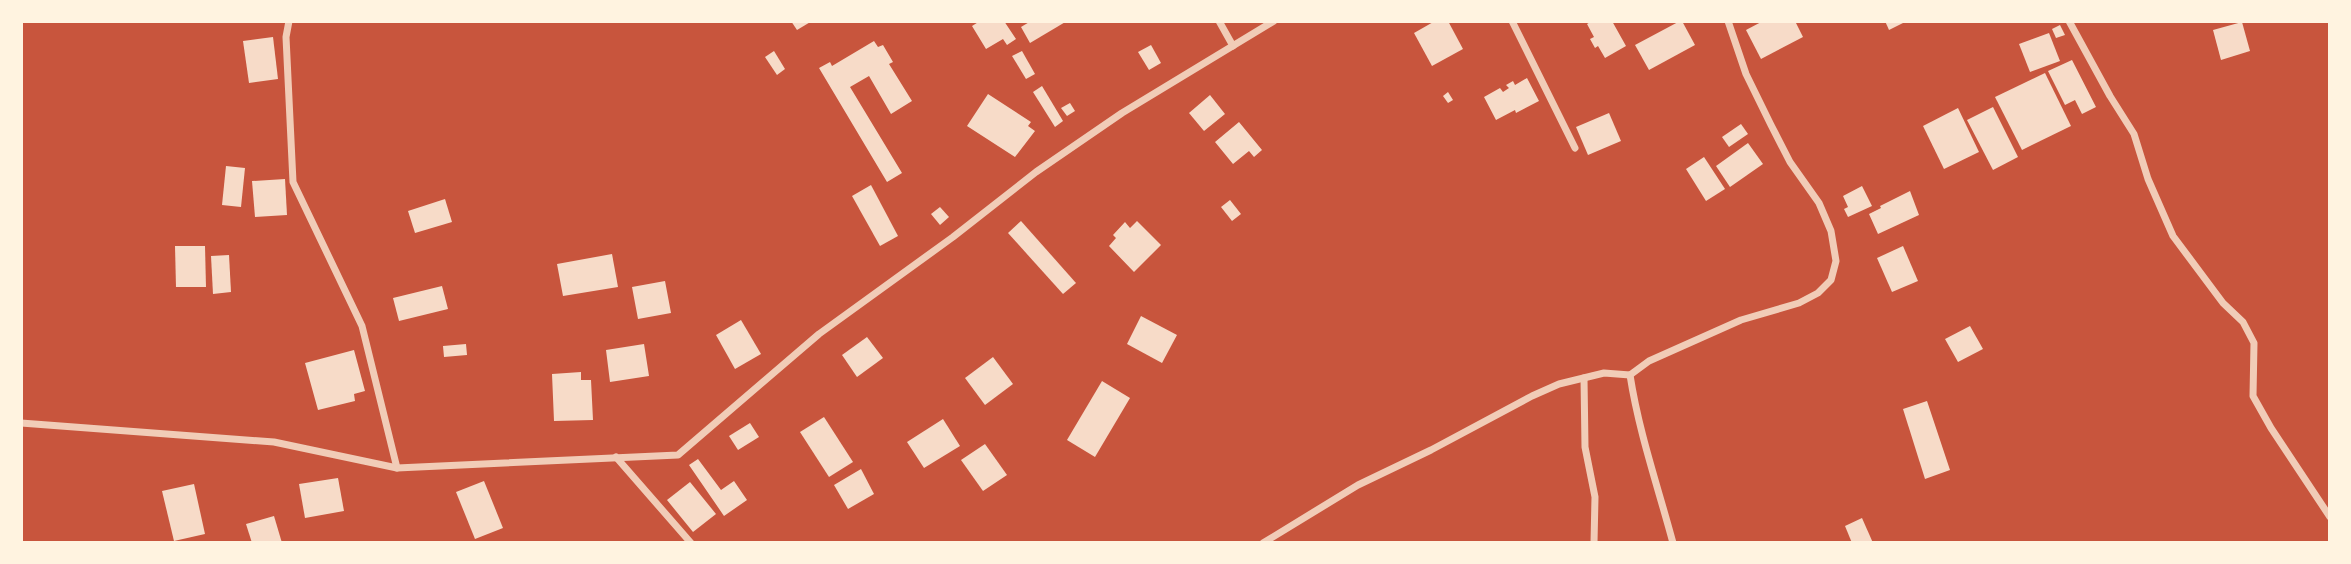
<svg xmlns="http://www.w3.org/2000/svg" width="2351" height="564" font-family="Rubik,sans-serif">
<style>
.building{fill:#f7dbc8}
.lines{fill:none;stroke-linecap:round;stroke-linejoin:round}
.minor{stroke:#f1ccb7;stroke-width:7}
</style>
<rect width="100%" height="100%" fill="#c8553d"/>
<g class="building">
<path d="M791,21H812L797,30Z"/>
<path d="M980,21H1004L1016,39L1007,45L1003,39L986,49L972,26Z"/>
<path d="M1031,21H1067L1030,43L1021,27Z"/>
<path d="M1435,21H1448L1463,49L1432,66L1414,33Z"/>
<path d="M1592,21H1612L1626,46L1605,58L1598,46L1595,48L1590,39L1594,37L1587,24Z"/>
<path d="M1680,21H1682L1695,45L1649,70L1635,45Z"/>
<path d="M1763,21H1795L1803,37L1761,59L1746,30Z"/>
<path d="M1885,21H1907L1889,30Z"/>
<path d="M2242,22L2250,51L2221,60L2213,30Z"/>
<path d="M2060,25L2065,35L2056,38L2052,29Z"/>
<path d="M2049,33L2060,61L2030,72L2019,44Z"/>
<path d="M273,37L278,79L249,83L243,41Z"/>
<path d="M874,41L878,47L883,45L893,62L889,64L912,101L891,114L869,76L850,87L902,173L887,182L819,68L830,62L832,66Z"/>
<path d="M1151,45L1161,63L1149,70L1138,52Z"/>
<path d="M774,51L785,69L777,75L765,57Z"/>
<path d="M1022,51L1035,74L1026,79L1012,56Z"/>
<path d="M2072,60L2096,107L2082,114L2075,100L2065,105L2048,71Z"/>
<path d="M2045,73L2071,126L2022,150L1995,97Z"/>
<path d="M1527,78L1539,101L1516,113L1515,110L1496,120L1484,97L1500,88L1503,92L1509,88L1506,85L1513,81L1515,85Z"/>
<path d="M1042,86L1063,121L1055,127L1033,92Z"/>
<path d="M1448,92L1453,100L1448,103L1443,96Z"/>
<path d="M988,94L1031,122L1028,126L1035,131L1015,157L967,126Z"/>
<path d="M1210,95L1225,114L1204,131L1189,113Z"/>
<path d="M1070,103L1075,111L1067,116L1061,108Z"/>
<path d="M1993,107L2018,157L1993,170L1967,120Z"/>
<path d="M1958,108L1979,152L1944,169L1923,126Z"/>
<path d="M1609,113L1621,141L1588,155L1576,127Z"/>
<path d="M1239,122L1262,150L1254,157L1249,151L1233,164L1215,142Z"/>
<path d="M1741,124L1748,134L1729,147L1722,137Z"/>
<path d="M1748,143L1763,164L1730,187L1716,166Z"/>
<path d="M1704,157L1725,189L1706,201L1686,169Z"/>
<path d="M226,166L245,168L241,207L222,205Z"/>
<path d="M285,179L287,215L255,217L252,181Z"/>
<path d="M871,185L898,236L880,246L852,196Z"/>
<path d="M1862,186L1872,206L1848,217L1844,209L1848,207L1843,196Z"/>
<path d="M1910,191L1919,215L1878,234L1869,214L1881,208L1880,206Z"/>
<path d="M445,199L452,222L415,233L408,211Z"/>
<path d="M1230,200L1241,214L1232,221L1221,207Z"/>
<path d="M940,207L949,217L940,225L931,214Z"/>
<path d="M1021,221L1076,283L1063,294L1008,233Z"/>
<path d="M1137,221L1161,245L1134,272L1109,246L1116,238L1113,235L1125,222L1130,228Z"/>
<path d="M175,246H205L206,287H176Z"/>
<path d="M1903,246L1918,281L1892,292L1877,258Z"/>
<path d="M612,254L618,287L563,296L557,264Z"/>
<path d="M229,255L231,292L213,294L211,256Z"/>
<path d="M665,281L671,313L638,319L632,287Z"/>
<path d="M442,286L448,309L399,321L393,298Z"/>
<path d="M1141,316L1177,335L1162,363L1127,344Z"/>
<path d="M741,320L761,354L735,369L716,335Z"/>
<path d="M1970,326L1983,349L1958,362L1945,339Z"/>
<path d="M867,337L883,358L857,377L842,355Z"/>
<path d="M466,344L467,355L444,357L443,346Z"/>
<path d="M644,344L649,376L610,382L606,350Z"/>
<path d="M354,350L365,391L354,394L355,401L318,410L305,363Z"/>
<path d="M993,357L1013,384L985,405L965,378Z"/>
<path d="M581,372V380H591L593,420L554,421L552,374Z"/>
<path d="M1102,381L1130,398L1095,457L1067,440Z"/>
<path d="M1927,401L1950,470L1925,479L1903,409Z"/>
<path d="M824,417L853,462L829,477L800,432Z"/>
<path d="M943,419L960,446L924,468L907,442Z"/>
<path d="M750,423L759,437L738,450L729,436Z"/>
<path d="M985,444L1007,475L983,491L961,460Z"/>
<path d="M698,459L721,490L734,481L747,500L724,516L689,465Z"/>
<path d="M861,469L874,494L848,509L834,485Z"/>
<path d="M338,478L344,511L305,518L299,484Z"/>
<path d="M484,481L503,528L475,539L456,492Z"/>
<path d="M690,482L716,514L693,532L667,500Z"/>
<path d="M194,484L205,534L174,541L162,491Z"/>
<path d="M274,516L282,543H252L246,524Z"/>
<path d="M1862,518L1873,543H1852L1845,526Z"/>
</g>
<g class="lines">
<g class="minor">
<path d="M289,21L286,37L293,182L362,326L397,468"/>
<path d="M1219,21L1233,46"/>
<path d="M1512,21L1575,148"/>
<path d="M2069,21L2110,96L2134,134L2148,179L2173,236L2223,303L2243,322L2254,343L2253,396L2271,428L2330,517"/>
<path d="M1630,375C1639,433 1658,487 1673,543"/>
<path d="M1584,378L1585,447L1595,497L1594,543"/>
<path d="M21,423L274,442L397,468L678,455L819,334L953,237L1036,172L1122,113L1274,21"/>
<path d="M616,457L691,543"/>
<path d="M1263,543L1358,485L1431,450L1532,396L1559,384L1604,373L1630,375L1649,361L1741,320L1799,303L1818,293L1831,280L1836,261L1831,231L1819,203L1790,162L1771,125L1746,74L1728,21"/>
</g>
</g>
<rect width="2351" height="564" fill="none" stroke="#fff3e0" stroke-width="46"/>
</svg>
